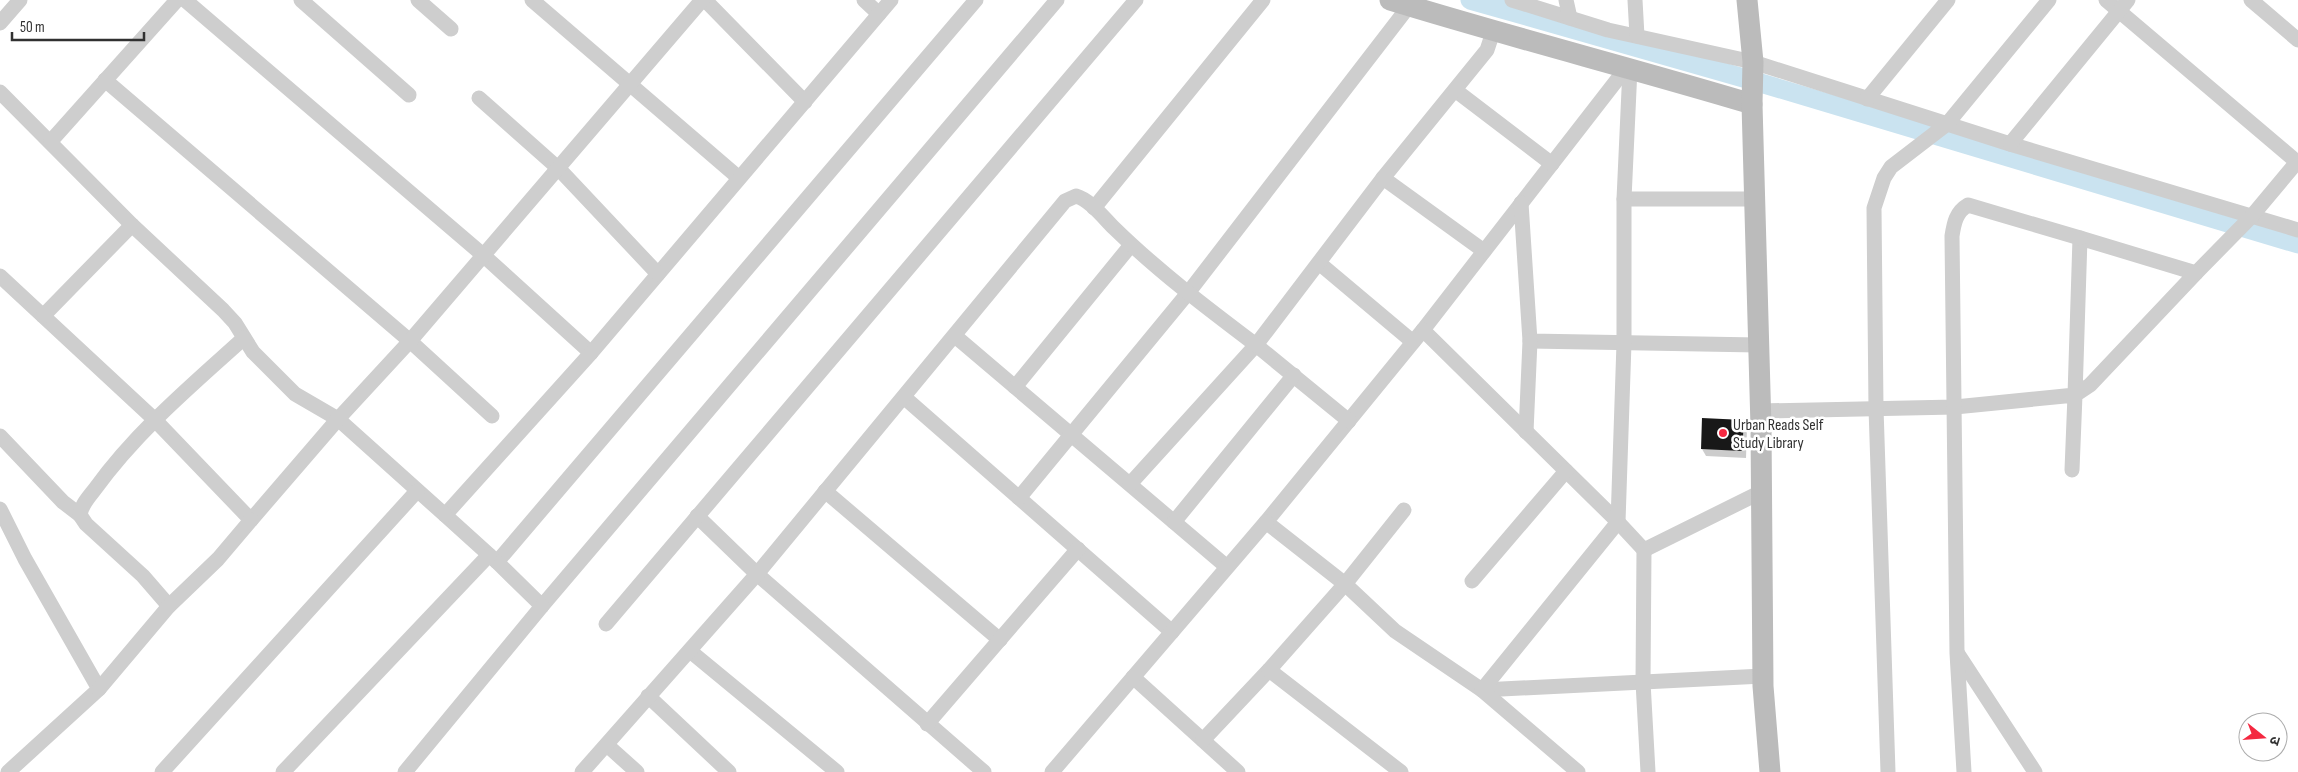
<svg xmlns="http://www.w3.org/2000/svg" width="2298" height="772" font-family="'Sofia Sans Condensed','Noto Sans Devanagari',sans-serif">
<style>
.shadow{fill:#0003}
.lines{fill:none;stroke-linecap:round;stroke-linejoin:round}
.canal{stroke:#cae3f0;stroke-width:19}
.building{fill:#181818}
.street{stroke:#cecece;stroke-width:15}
.secondary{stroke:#bbb;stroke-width:21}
.poi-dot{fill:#f42840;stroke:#fff;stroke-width:2}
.labels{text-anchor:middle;stroke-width:5;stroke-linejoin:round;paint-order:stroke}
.poi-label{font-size:16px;fill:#313131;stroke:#fff;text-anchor:start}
</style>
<rect width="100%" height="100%" fill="#fff"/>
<path class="shadow" d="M1743,421L1747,429L1746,458L1706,456L1702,449Z"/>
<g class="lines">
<path class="canal" d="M1470,0L1754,81L2298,244"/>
</g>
<path class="building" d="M1702,418L1744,420L1742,451L1701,449Z"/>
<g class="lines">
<g class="street">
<path d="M185,0L483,255L591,353"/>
<path d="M301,0L409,95"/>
<path d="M418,0L451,29"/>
<path d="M532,0L739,178"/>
<path d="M705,0L805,102"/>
<path d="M864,0L879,14"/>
<path d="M891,0L591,353L445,515L497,562L976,0"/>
<path d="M1512,0L1608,30L1753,62L2010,144L2298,230"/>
<path d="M1566,0L1570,18"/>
<path d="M1635,0L1637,36"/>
<path d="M2106,0L2297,162L2251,217L2196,273"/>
<path d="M2251,0L2298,40"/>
<path d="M0,23L20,0"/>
<path d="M1627,67L1423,330L1266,522L1345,584L1395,631L1482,690L1763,676"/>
<path d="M105,80L410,341L492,416"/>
<path d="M1455,90L1552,164"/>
<path d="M0,92L132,225L223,310L235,323L253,352L295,394L338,419L445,515"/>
<path d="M479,98L559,169L658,274"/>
<path d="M1867,99L1948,0"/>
<path d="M51,141L177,0"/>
<path d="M2010,144L2128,0"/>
<path d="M1383,178L1484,251"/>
<path d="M1624,199H1754"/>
<path d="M1521,203L1530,341L1758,345"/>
<path d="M1094,208L1263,0"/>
<path d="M1319,263L1413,342"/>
<path d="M0,276L154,419L251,520L338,419L410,341L702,0"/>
<path d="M43,316L132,225"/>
<path d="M1423,330L1618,522L1644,550L1761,492"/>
<path d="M955,336L1227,567"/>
<path d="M1015,387L1131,245"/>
<path d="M905,398L1172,632"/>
<path d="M1760,411L1955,407L2075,395L2080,238L2196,273L2090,385L2075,395L2072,470"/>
<path d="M1526,432L1530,341"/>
<path d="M0,436L63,502L80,515"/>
<path d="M1130,484L1256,345L1349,421"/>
<path d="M825,491L1000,640"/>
<path d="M1019,498L1188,293L1409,6"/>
<path d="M0,509L25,559L99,689L8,772"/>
<path d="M697,516L757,574L984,772"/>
<path d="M1174,522L1294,375"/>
<path d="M1644,550L1643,682L1648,772"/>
<path d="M497,562L542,606L1057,0"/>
<path d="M1472,581L1566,471"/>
<path d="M169,606L143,576L86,524L80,515C81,505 89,497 95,489C137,431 192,385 244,338"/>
<path d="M606,624L1136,0"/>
<path d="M690,651L837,772"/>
<path d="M1958,654L2035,772"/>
<path d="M1133,677L1238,772"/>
<path d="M99,689L169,606L218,559L251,520"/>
<path d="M648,696L729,772"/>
<path d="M927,724L1078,549"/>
<path d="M1203,740L1269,670"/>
<path d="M608,746L637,772"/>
<path d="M162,772L417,491"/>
<path d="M283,772L489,555"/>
<path d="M405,772L542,606"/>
<path d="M582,772L757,574L1065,201L1076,196C1090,200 1103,217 1114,228C1158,271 1207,308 1256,345L1383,178L1487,50L1493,32"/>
<path d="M1052,772L1266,522"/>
<path d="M1401,772L1269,670L1345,584L1404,510"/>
<path d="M1578,772L1482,690L1618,522L1624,343V199L1630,68"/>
<path d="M1888,772L1876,408L1874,208L1884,178L1891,167L1947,124L2049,0"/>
<path d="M1964,772L1957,653L1952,236C1954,223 1956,212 1968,205L2080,238"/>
</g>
<g class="secondary">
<path d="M1390,0C1510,37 1632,68 1752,104"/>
<path d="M1747,0L1753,62L1752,104L1761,427L1763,686L1770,772"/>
</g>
</g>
<circle class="poi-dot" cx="1723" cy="433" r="5"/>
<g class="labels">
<g class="poi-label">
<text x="1733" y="430">Urban Reads Self<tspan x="1733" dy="18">Study Library</tspan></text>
</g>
</g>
<g transform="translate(2263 737) rotate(107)"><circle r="24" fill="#ffffff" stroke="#adadad"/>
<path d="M0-4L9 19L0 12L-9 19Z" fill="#f42840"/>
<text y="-8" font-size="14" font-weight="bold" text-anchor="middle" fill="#313131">उ</text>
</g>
<path d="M12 32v8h132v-8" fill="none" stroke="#313131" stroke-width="2.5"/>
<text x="20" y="32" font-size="15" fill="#313131" stroke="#ffffff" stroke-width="4" paint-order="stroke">50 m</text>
</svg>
